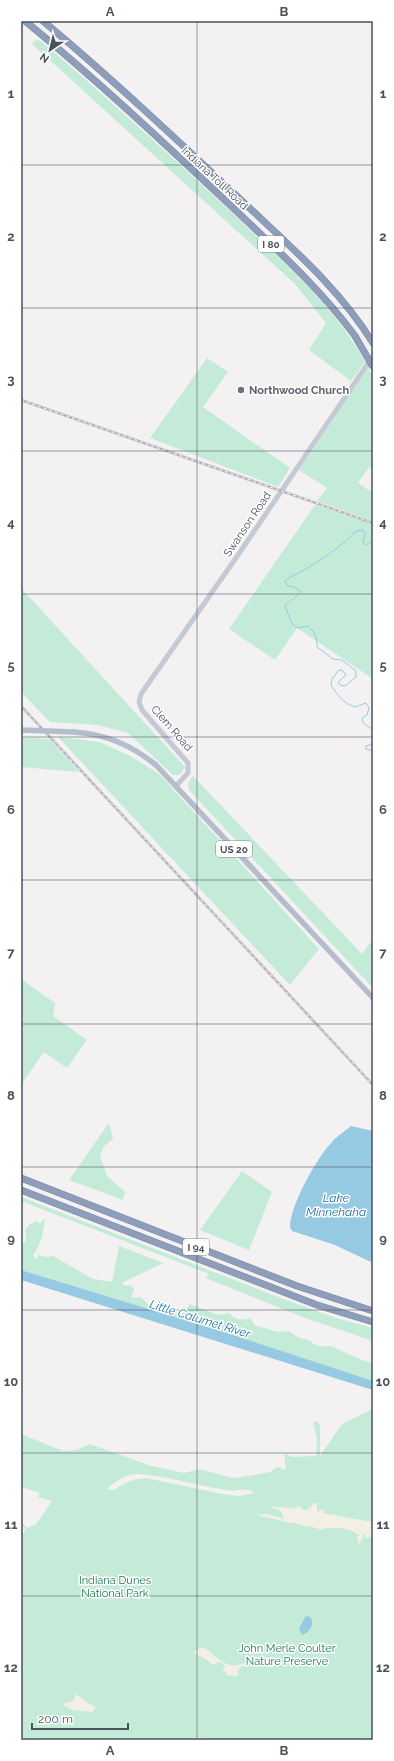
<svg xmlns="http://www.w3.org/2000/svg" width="394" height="1761" font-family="Raleway,sans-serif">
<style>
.green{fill:#c4ebd8;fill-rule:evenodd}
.sand{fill:#f2efe4}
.water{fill:#96cae3}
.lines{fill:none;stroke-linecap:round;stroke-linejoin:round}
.stream{stroke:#96cae3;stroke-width:1}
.highway-casing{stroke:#7989a5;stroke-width:7}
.secondary{stroke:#c4cad5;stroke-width:5}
.primary{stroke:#b3bdcc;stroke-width:5.5}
.highway{stroke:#8e9eba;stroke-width:6}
.rail-casing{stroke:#b3b5ba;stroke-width:2.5}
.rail{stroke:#fff;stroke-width:1;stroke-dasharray:3;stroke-linecap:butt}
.highway-bridge-casing{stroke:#7989a5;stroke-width:7;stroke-linecap:butt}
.primary-bridge{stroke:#b3bdcc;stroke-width:5.5}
.highway-bridge{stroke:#8e9eba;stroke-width:6}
.grid{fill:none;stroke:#4a525c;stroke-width:1;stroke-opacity:0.55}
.worship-dot{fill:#6b7280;stroke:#fff;stroke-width:1.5}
.labels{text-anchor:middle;stroke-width:3;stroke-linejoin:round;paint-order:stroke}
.shield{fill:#fff;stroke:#80868d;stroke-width:1}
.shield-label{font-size:10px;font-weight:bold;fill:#4a525c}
.street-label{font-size:11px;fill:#4a525c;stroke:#fff}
.worship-label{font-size:11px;font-weight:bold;fill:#5b616d;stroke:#fff;text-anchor:start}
.park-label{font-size:11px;fill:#227756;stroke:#fff}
.water-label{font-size:12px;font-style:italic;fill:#1c739e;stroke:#fff}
.neatline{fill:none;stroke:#4a525c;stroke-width:1.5}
.grid-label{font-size:13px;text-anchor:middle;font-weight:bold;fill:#4a525c}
</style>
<rect width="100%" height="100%" fill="#f3f1f1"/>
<g class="green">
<path d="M35,40L41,41C105,96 168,153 230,211C279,258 332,302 365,362L351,381L309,350L326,323L295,284L32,44Z"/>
<path d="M207,358L228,372L203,407L290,468L278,487L150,438Z"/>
<path d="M368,368L373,377V469L369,467L358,483L373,493V521L317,501L327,488L299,470Z"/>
<path d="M315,505L373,524V679L297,628L275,660L229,629Z"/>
<path d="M21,588L185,767L179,775H173L128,733L98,725L50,722L21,692Z"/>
<path d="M58,737L100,742L132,757L159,774L319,949L290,985Z"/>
<path d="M21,738L49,739L79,772L21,767Z"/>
<path d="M193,776L362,954L373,939V988L189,790L188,783Z"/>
<path d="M21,979L55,1003L53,1016L87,1040L67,1068L44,1052L23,1082H21Z"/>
<path d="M109,1123L113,1139L104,1146L100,1156L107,1176L125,1192L123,1200L69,1180Z"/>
<path d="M242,1171L272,1192L249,1250L200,1230Z"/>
<path d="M21,1197L286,1300L336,1318L373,1328V1341L305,1318L206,1278L209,1274L21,1201Z"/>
<path d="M45,1218C43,1232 42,1244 33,1255L37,1260L38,1255L46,1257L53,1256L93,1279L112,1282L119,1246L163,1263L122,1283L124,1285L132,1286L134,1290L131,1297L134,1298L140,1297L149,1305L147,1309L21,1270V1246L26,1240L25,1230L30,1224L36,1221L40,1224Z"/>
<path d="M190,1304L218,1315L229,1313C235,1320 241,1321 250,1318L256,1326C269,1328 276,1334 289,1331C298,1337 298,1338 308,1340C311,1341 313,1344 316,1345C322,1347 329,1345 335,1348C342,1351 367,1363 373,1363V1381L170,1316L173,1313L183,1314Z"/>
<path d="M373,1409V1527L372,1522L316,1512L311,1507L305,1511L292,1508L270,1507L281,1511L285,1520L268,1514L260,1516L317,1528H343L356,1532L360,1536L358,1537V1542L361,1541L360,1534H365V1538H369L373,1535V1740H21V1535L26,1531L21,1523L28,1528L36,1524L52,1501L38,1497L40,1493L21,1487V1434L63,1451L76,1450L90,1444L151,1466L184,1473L200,1469L232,1478L242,1477L270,1472L277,1467L286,1470L284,1453L292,1457L316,1456L317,1439L313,1422L316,1421L320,1425V1456L342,1424ZM137,1474C167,1476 196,1485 226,1490C236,1492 246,1486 255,1493L239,1496L223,1494L146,1478C133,1479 125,1482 114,1490L107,1489C117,1480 124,1475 137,1474Z"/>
</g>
<g class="sand">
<path d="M313,1503H317V1512L323,1509L324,1513L329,1515L372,1522L373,1535L369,1538H365V1534H363V1538L359,1544L357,1536H360C350,1528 333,1525 320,1530L315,1527L303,1526L300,1523H292L256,1514H268L284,1519L281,1511L268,1506L296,1509L298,1505L305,1511L311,1507Z"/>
<path d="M201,1647C212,1650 218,1662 230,1665C242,1668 251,1656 262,1660C254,1662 247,1666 239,1668L238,1676L226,1675V1672L222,1671L225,1667L224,1664L219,1662L213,1665L206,1659L193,1653Z"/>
<path d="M76,1694L96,1708L92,1712L72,1710L62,1704L73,1701Z"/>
</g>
<g class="water">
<path d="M351,1126L373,1131V1263L335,1245L292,1231L290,1227C290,1206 317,1157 332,1142C337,1136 345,1131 351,1126Z"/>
<path d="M21,1270L227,1333L373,1381V1390L21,1280Z"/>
<path d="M309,1616C316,1623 310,1632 302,1635L299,1629L305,1617Z"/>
</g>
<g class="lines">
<g class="stream">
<path d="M373,541L365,545L363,543L365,534L363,530L356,531C343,546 323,558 306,569C299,574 291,575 285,581L288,586L294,587L300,591C297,599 289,600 285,606L292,624L298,628L308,626C315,632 317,637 317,647L333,659L342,660L356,671V677L345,686L340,685L338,682L346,675L342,670H339L332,679L331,685C338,696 343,703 355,707L366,703L369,708L367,715L362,718L363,723L373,730"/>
<path d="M373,744L366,746V749L373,751"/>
</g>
<defs>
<g id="highway">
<path d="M25,21C96,79 163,142 230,205C274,247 319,287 355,336"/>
<path d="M43,21C110,77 174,137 238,197C286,243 338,286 373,343"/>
<path d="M21,1178L297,1286L373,1311"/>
<path d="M21,1190L317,1305L373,1322"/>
</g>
</defs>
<use href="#highway" class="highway-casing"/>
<path class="secondary" d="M176,786L188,773V763L142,710L139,702L141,694L238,555L373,356"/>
<path class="primary" d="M74,732C106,734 131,745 156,765L373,998"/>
<use href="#highway" class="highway"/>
<defs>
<g id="rail">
<path d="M21,400L373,523"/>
<path d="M21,706L373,1085"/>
</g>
</defs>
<use href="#rail" class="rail-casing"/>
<use href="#rail" class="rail"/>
<defs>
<path id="highway-bridge" d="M355,336L373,367"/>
</defs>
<use href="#highway-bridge" class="highway-bridge-casing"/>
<path class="primary-bridge" d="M21,730L74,732"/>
<use href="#highway-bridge" class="highway-bridge"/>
</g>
<path class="grid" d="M197,21V1740M21,165H373M21,308H373M21,451H373M21,594H373M21,737H373M21,880H373M21,1024H373M21,1167H373M21,1310H373M21,1453H373M21,1596H373"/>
<circle class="worship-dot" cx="241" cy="390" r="4"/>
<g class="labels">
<g class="shield">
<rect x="258" y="236" width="26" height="16" rx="3"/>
<rect x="216" y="841" width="36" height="16" rx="3"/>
<rect x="183" y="1239" width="26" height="16" rx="3"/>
</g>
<g class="shield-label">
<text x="271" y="248">I 80</text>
<text x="234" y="853">US 20</text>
<text x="196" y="1251">I 94</text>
</g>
<g class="street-label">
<text transform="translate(215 178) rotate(43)" y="4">Indiana Toll Road</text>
<text transform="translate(247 524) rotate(-56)" y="4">Swanson Road</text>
<text transform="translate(172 728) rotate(49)" y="4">Clem Road</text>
</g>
<g class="worship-label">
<text x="249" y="394">Northwood Church</text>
</g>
<g class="park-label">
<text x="115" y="1584">Indiana Dunes<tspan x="115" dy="13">National Park</tspan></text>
<text x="287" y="1652">John Merle Coulter<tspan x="287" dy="13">Nature Preserve</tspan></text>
</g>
<g class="water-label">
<text x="336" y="1202">Lake<tspan x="336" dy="14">Minnehaha</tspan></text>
<text transform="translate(200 1319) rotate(17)" y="4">Little Calumet River</text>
</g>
</g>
<rect width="394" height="1761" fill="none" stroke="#ffffff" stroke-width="44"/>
<g transform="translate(50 50) rotate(215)" stroke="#ffffff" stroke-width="3" paint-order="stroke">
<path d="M0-3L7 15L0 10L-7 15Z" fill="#4a525c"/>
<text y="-6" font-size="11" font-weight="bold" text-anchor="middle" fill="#4a525c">N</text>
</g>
<path d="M32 1723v6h96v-6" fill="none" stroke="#4a525c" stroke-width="2"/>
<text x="38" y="1723" font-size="12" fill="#4a525c" stroke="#ffffff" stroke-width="3" paint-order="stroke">200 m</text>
<rect x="22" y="22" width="350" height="1717" class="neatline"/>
<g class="grid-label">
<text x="110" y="16">A</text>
<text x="284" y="16">B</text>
<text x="11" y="98">1</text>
<text x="383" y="98">1</text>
<text x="11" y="241">2</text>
<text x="383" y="241">2</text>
<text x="11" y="384">3</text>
<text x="383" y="384">3</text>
<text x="11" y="527">4</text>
<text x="383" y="527">4</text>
<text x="11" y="670">5</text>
<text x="383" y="670">5</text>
<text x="11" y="814">6</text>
<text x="383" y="814">6</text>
<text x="11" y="957">7</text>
<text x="383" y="957">7</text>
<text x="11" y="1100">8</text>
<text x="383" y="1100">8</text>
<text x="11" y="1243">9</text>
<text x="383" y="1243">9</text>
<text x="11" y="1386">10</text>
<text x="383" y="1386">10</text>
<text x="11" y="1529">11</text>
<text x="383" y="1529">11</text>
<text x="11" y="1672">12</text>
<text x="383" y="1672">12</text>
<text x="110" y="1755">A</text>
<text x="284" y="1755">B</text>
</g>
</svg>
